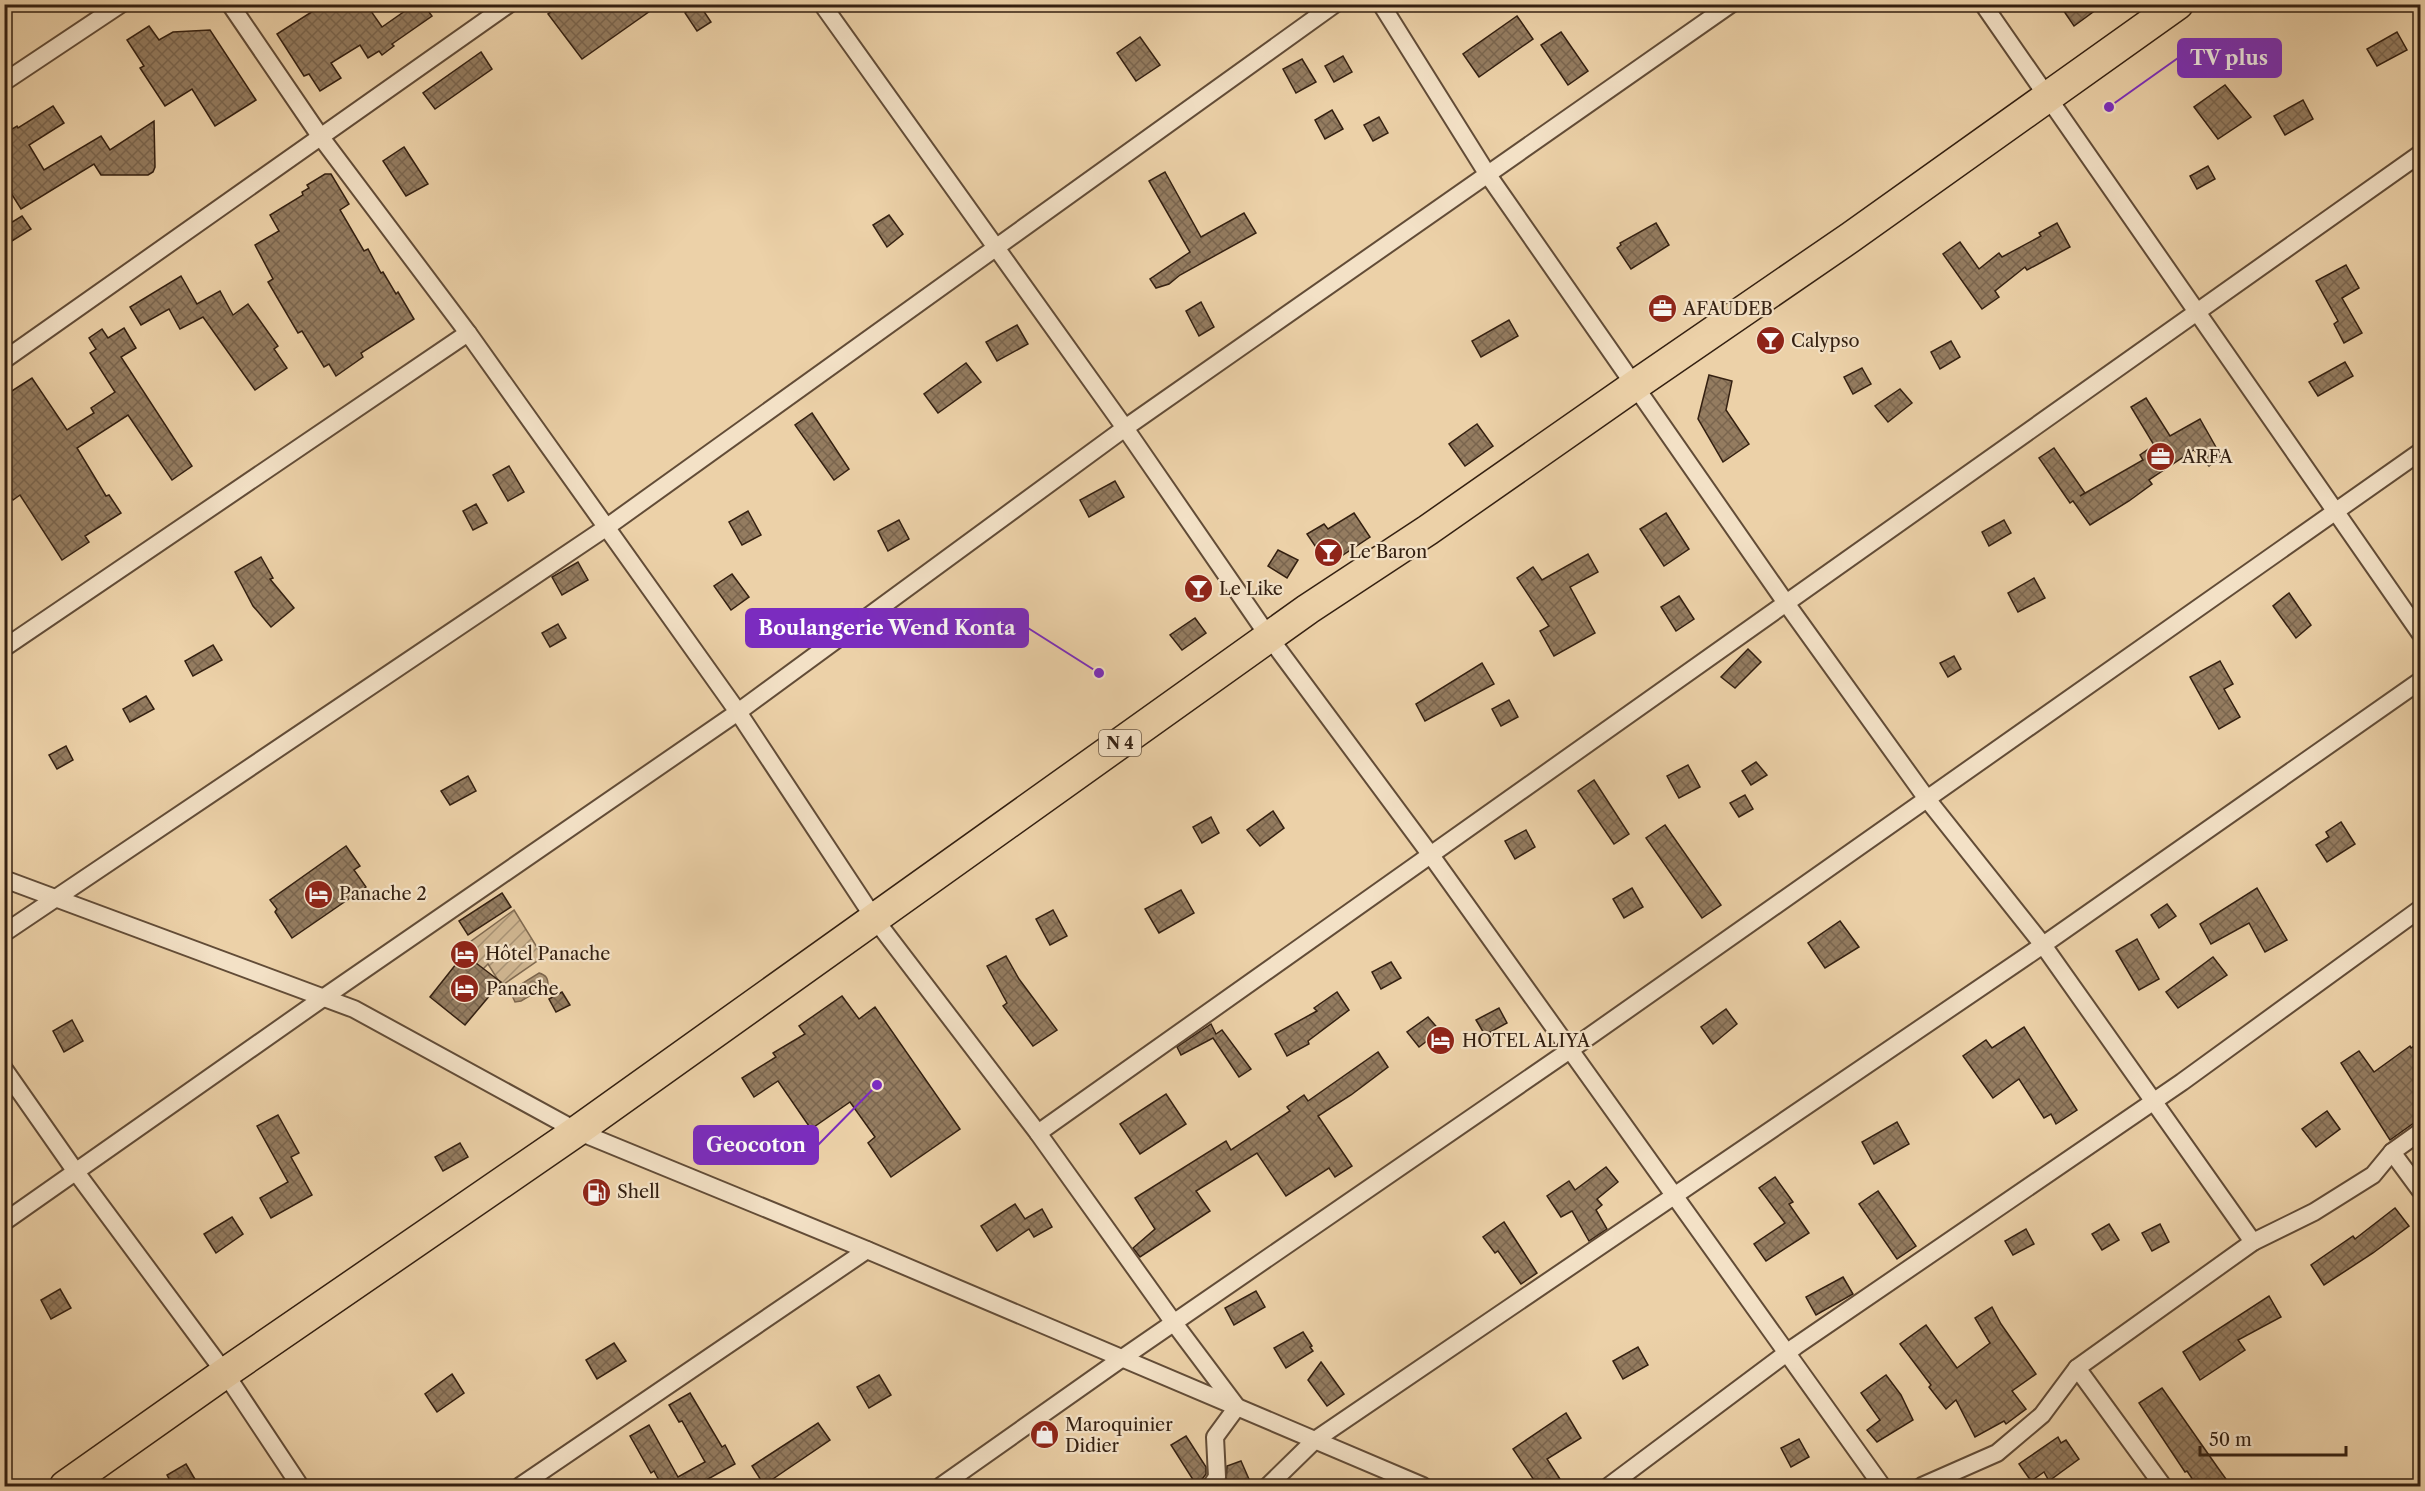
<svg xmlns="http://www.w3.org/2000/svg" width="2425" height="1491" font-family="'Libre Caslon Text',serif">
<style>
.garden{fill:url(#garden-furrows);stroke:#806a50;stroke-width:1.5}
.water{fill:url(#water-ripples);stroke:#7d664d;stroke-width:1.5}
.building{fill:url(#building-cross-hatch);stroke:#342011;stroke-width:1.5}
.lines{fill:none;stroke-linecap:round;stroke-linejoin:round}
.street-casing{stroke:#624c37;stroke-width:20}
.highway-casing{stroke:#342011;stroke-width:33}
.street{stroke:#f3e1c6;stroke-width:16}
.highway{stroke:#ecd1a8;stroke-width:30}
.labels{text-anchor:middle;stroke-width:4.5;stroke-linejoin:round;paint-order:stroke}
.shield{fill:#f3e1c6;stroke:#6d5a47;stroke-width:1.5}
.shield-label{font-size:16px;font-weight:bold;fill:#342011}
.poi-label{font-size:18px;fill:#342011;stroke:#f3e1c6;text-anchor:start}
.leader{fill:none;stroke:#7b2cbf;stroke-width:2}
.callout-dot{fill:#7b2cbf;stroke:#f3e1c6;stroke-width:2}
.callout{fill:#7b2cbf;stroke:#7b2cbf;stroke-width:2}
.callout-label{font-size:20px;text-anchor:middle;font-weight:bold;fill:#fff}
</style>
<defs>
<pattern id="garden-furrows" width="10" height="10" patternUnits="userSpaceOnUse" patternTransform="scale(1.5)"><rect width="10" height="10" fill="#cdb38e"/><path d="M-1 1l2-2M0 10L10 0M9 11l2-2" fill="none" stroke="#a79173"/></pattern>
<pattern id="water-ripples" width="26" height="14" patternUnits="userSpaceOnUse" patternTransform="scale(1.5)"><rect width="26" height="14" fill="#ad9575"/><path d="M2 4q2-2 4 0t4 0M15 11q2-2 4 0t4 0" fill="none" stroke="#8e795f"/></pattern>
<pattern id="building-cross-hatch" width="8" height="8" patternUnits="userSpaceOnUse" patternTransform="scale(1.5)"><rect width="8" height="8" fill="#947c60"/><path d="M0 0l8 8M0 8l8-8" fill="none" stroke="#7a654e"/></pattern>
</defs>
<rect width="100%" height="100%" fill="#ecd1a8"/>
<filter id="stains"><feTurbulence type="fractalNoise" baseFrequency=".00333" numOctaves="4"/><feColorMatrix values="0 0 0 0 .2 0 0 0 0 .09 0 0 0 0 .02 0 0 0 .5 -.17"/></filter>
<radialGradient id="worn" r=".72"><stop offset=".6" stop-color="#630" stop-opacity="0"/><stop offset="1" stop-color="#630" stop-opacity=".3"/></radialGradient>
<path class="garden" d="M514,910L543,957L504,984L498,980L488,964L483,969L470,958L477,952L470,942Z"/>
<path class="water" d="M539,973C546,975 548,978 548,985L521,1001L515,1002L510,991Z"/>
<g class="building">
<path d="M324,4H366L382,27L415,4H423L432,16L392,44L394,46L382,55L379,51L368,58L360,45L331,63L341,78L320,91L309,74L304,76L277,34Z"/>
<path d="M562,4H660L582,59L548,14Z"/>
<path d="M696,4H699L711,22L697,31L685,13Z"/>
<path d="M2059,4H2104L2074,26Z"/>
<path d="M1517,16L1533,39L1479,77L1463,54Z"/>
<path d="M149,26L159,40L173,32L210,30L256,100L215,126L192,89L165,106L140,68L144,66L127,40Z"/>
<path d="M1561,32L1588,71L1568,85L1541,45Z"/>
<path d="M2397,32L2407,50L2377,66L2367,49Z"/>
<path d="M1140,37L1160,65L1136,81L1117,53Z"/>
<path d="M481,52L492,69L435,109L423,93Z"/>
<path d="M1343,56L1352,72L1334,82L1325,66Z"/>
<path d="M1302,59L1316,82L1296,93L1283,69Z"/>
<path d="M2225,85L2251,117L2218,139L2194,107Z"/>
<path d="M2303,100L2313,119L2285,135L2274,116Z"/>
<path d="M53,106L64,123L29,145L44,170L101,136L110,150L154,121L155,167L153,172L148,175H101L94,164L21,209L4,182V134L17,126L18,128Z"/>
<path d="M1332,110L1343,129L1325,139L1315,120Z"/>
<path d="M1379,117L1388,133L1373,141L1364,125Z"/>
<path d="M404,147L428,184L406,196L383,161Z"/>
<path d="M2208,166L2215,179L2197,189L2190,176Z"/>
<path d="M1165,172L1201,237L1244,213L1256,233L1180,275L1169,284L1156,288L1150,279L1190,252L1149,181Z"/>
<path d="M325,174H331L349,204L340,210L364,251L368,249L381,273L383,272L396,294L398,292L414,319L361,353L363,357L336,376L329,364L324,367L302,331L298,333L268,282L273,279L255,245L279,231L270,215L303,195L302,192L309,188L307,185Z"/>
<path d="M889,215L903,234L887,247L873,225Z"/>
<path d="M22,216L31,229L12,241L4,227Z"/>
<path d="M1656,223L1669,245L1631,269L1617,248L1621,245L1620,243Z"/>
<path d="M2057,223L2070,247L2027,270L2025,267L1995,291L1999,297L1982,309L1943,254L1960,242L1979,269L1999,253L2002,257L2041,236L2039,233Z"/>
<path d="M2346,265L2359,288L2342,298L2362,333L2344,343L2334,324L2338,321L2316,281Z"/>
<path d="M181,276L197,304L220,291L233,315L248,304L278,346L274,349L287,368L255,390L203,317L180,329L169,309L141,325L130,307Z"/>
<path d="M1201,302L1214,327L1199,336L1186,311Z"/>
<path d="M1509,320L1518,336L1481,357L1472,341Z"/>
<path d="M1017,325L1028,344L997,361L986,342Z"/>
<path d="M124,328L136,348L121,357L192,466L172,480L128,415L77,448L106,496L109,495L121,513L85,536L89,542L62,560L20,495L13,500L4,488V396L32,378L67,430L94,413L91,408L115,392L90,353L96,349L89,338L102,329L108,338Z"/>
<path d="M1951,341L1960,357L1940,369L1931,352Z"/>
<path d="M2345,362L2353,376L2318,396L2309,382Z"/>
<path d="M966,363L981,382L938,413L924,394Z"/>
<path d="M1862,368L1871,384L1853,394L1844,377Z"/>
<path d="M1709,375L1732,381L1726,410L1749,444L1723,462L1698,419Z"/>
<path d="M1900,389L1912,403L1888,422L1875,406Z"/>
<path d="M2146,398L2170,436L2200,419L2221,456L2209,466L2194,450L2149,480L2152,484L2129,501L2090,525L2073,501L2070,503L2039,458L2054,448L2085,493L2080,496L2143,460L2140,455L2154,445L2131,407Z"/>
<path d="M812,413L849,469L834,480L795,425Z"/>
<path d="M1477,424L1493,446L1465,466L1449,444Z"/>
<path d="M509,466L524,492L508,501L493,475Z"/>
<path d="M1115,481L1124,497L1089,517L1080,500Z"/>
<path d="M476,504L487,523L473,530L463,511Z"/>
<path d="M748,511L761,535L742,545L729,522Z"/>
<path d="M1354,513L1370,537L1328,565L1307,534L1324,524L1328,529Z"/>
<path d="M1666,513L1689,549L1664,566L1640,529Z"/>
<path d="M899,520L909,539L888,551L878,531Z"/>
<path d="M2004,520L2011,533L1989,546L1982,532Z"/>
<path d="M1278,550L1298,560L1287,578L1268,566Z"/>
<path d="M1588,554L1598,572L1570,587L1595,633L1554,656L1540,631L1549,626L1517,578L1533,567L1542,580Z"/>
<path d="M261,557L273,578L270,579L294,608L271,627L253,606L235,572Z"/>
<path d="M578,562L588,580L562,595L552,577Z"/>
<path d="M732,574L749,597L731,610L714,586Z"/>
<path d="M2034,578L2045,598L2018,612L2008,593Z"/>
<path d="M2289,593L2311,625L2296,638L2273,606Z"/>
<path d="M1679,596L1694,619L1676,631L1661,607Z"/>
<path d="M1195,618L1206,633L1182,650L1170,635Z"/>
<path d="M558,624L566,638L550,647L542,633Z"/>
<path d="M213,645L222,660L193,676L185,661Z"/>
<path d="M1748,649L1761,662L1735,688L1721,677Z"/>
<path d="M1954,656L1961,669L1948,677L1940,663Z"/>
<path d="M2220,661L2233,684L2224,689L2240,717L2219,729L2190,677Z"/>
<path d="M1482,663L1494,684L1425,721L1416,704Z"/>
<path d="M146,696L154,709L130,722L123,709Z"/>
<path d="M1509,700L1518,717L1501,726L1492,709Z"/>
<path d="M66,746L73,760L57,769L49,755Z"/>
<path d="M1756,762L1767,775L1751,785L1742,771Z"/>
<path d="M1688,765L1700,787L1679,798L1667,776Z"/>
<path d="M468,776L476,791L450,805L441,791Z"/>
<path d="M1594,780L1629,834L1614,844L1578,791Z"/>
<path d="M1745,795L1753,809L1739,817L1730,803Z"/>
<path d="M1273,811L1284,828L1260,846L1247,830Z"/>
<path d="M1211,817L1219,833L1202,843L1193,827Z"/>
<path d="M2341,822L2355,844L2327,862L2316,845L2329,837L2326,832Z"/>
<path d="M1665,825L1721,905L1702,918L1646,838Z"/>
<path d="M1526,830L1535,847L1515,859L1505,841Z"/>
<path d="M346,846L360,866L354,870L366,887L292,938L275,912L277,909L270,900Z"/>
<path d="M1632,888L1643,907L1624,918L1613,899Z"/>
<path d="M2257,888L2287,940L2265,952L2249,923L2211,944L2200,924Z"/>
<path d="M1181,890L1194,913L1159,933L1145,909Z"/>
<path d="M502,893L511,907L468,935L459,921Z"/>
<path d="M2167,904L2176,916L2159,928L2151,915Z"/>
<path d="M1053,910L1067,936L1050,945L1036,919Z"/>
<path d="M1840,921L1859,947L1825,968L1808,943Z"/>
<path d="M2137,939L2159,979L2139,990L2116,951Z"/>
<path d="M464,954L501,982L465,1025L430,997Z"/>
<path d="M1006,956L1019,979L1057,1030L1033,1046L1003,1006L1007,1003L987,966Z"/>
<path d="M2213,957L2227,975L2178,1008L2166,992Z"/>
<path d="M1391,962L1401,978L1381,989L1372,972Z"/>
<path d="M562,992L570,1005L556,1012L549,999Z"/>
<path d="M1337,992L1349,1010L1308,1041L1309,1044L1287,1056L1275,1034L1317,1011L1314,1008Z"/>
<path d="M842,996L859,1019L875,1007L960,1129L891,1177L868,1143L875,1137L850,1102L811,1129L778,1081L754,1097L742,1078L776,1057L773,1053L805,1034L799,1026Z"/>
<path d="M1499,1008L1507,1023L1485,1035L1476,1020Z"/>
<path d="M1726,1009L1737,1024L1713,1044L1701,1027Z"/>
<path d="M1428,1017L1440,1031L1419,1047L1407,1032Z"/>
<path d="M72,1020L83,1041L64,1052L53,1031Z"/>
<path d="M1211,1024L1216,1034L1222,1030L1251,1069L1239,1077L1213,1038L1181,1055L1177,1047Z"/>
<path d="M2024,1027L2077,1110L2056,1124L2051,1114L2044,1118L2019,1079L1993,1098L1963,1056L1986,1040L1992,1048Z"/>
<path d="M2421,1042V1122L2414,1123L2390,1140L2341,1063L2359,1051L2374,1072L2410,1046L2411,1048Z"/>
<path d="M1378,1052L1388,1067L1351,1095L1318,1116L1352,1166L1335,1177L1329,1168L1286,1196L1257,1153L1196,1191L1210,1211L1140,1257L1133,1248L1155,1229L1135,1198L1226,1141L1231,1150L1290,1111L1287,1107L1304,1095L1308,1101Z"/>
<path d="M1166,1094L1186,1124L1140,1154L1120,1124Z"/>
<path d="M2327,1111L2340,1129L2316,1147L2302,1129Z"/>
<path d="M278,1115L299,1153L291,1157L312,1195L271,1218L260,1198L288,1182L257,1126Z"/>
<path d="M1897,1122L1909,1144L1874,1164L1862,1142Z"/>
<path d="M460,1143L468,1157L443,1171L435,1157Z"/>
<path d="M1606,1167L1618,1182L1597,1199L1602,1205L1596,1210L1607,1229L1589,1241L1572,1211L1561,1217L1547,1196L1569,1181L1575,1190Z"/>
<path d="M1775,1177L1793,1202L1789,1204L1809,1233L1766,1261L1754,1244L1785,1223L1759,1188Z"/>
<path d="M1878,1191L1916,1246L1897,1259L1859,1204Z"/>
<path d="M1015,1204L1025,1219L1042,1209L1052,1227L1034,1237L1029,1229L997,1251L981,1226Z"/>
<path d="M2395,1208L2409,1226L2373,1253L2324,1285L2311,1265L2353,1236L2355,1239Z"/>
<path d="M232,1217L243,1234L216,1253L204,1234Z"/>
<path d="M1504,1222L1537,1273L1521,1284L1498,1251L1495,1253L1483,1237Z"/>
<path d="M2109,1224L2119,1240L2102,1250L2092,1234Z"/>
<path d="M2160,1224L2169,1242L2152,1251L2142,1233Z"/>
<path d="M2026,1229L2034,1244L2013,1255L2005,1241Z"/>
<path d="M1843,1277L1853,1294L1816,1315L1806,1297Z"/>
<path d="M60,1289L71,1308L51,1319L41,1300Z"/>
<path d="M1256,1291L1265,1307L1234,1325L1225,1308Z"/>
<path d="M2269,1296L2281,1317L2238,1340L2245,1350L2200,1380L2183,1352Z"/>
<path d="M1992,1307L2001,1324L2036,1374L2012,1391L2026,1409L2006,1424L2004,1421L1975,1437L1956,1400L1946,1409L1929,1387L1931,1385L1900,1344L1926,1325L1957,1368L1990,1343L1975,1318Z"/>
<path d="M1303,1332L1312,1346L1310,1347L1313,1351L1286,1368L1274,1348Z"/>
<path d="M614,1343L626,1361L597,1379L586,1360Z"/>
<path d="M1638,1347L1648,1365L1623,1379L1613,1361Z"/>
<path d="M1321,1362L1344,1394L1327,1406L1308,1380Z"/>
<path d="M452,1374L464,1393L437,1412L425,1394Z"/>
<path d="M879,1375L891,1395L869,1408L857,1387Z"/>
<path d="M1886,1375L1901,1395L1913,1420L1877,1442L1867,1430L1880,1420L1861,1393Z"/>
<path d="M2162,1388L2218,1468L2231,1486H2197L2187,1471L2185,1472L2139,1403Z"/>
<path d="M690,1393L722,1447L725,1445L735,1464L708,1479L710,1482L702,1486H660H662L654,1471L651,1473L630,1436L649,1425L678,1477L705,1462L682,1421L679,1422L669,1405Z"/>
<path d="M1566,1413L1581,1438L1547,1459L1560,1479L1549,1486H1538L1513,1449Z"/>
<path d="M818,1423L830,1440L764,1485L752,1466Z"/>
<path d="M1186,1436L1206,1467V1474L1197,1486L1171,1445Z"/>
<path d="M2058,1437L2061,1443L2066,1440L2079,1459L2049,1481L2044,1472L2031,1481L2019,1464Z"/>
<path d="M1799,1439L1809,1457L1791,1467L1781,1448Z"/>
<path d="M1241,1461L1252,1486H1228L1226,1482L1227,1466Z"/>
<path d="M186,1464L199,1486H173L167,1475Z"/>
</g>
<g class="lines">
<defs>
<g id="street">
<path d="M230,4L320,136L468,333L738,712L874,918L1038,1133L1174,1323L1237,1407L1215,1437L1217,1477L1211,1486"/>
<path d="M822,4L1125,428L1269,637L1430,854L1882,1486"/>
<path d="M1381,4L1488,175L1786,603L1927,799L2043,945L2253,1242"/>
<path d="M1983,4L2420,633"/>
<path d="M4,82L121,4"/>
<path d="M4,360L509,4"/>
<path d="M4,648L468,333"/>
<path d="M4,879L354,1009L577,1131L867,1250L1423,1486"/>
<path d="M4,933L607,527L1335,4"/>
<path d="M4,1069L76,1172L225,1373L300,1486"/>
<path d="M1038,1133L2420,154"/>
<path d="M2392,1152L2420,1190"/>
<path d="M4,1222L323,998L738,712L1125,428L1731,4"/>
<path d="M2077,1368L2163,1486"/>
<path d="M520,1486L867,1250"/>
<path d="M941,1486L1121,1359L1570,1050L2420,452"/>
<path d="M1268,1486L1315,1440L2043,945L2420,681"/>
<path d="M1609,1486L1796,1346L2182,1082L2420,909"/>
<path d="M1922,1486L1997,1453L2042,1415L2077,1368L2253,1242L2314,1212L2373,1175L2392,1152L2420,1132"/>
</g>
<path id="highway" d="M65,1486L225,1373L577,1131L1308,609L1428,530L1634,386L1851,237L2178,4"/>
</defs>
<use href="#street" class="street-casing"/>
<use href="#highway" class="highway-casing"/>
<use href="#street" class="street"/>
<use href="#highway" class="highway"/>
</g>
<defs>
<symbol id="office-disc" viewBox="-11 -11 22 22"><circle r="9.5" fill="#8f2418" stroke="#f3e1c6"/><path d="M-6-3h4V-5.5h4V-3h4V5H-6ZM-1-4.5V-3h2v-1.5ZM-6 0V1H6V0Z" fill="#fff"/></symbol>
<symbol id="bar-disc" viewBox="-11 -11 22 22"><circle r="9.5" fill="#8f2418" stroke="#f3e1c6"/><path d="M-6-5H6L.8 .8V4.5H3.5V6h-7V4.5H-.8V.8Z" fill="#fff"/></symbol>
<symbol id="hotel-disc" viewBox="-11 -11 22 22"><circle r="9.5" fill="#8f2418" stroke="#f3e1c6"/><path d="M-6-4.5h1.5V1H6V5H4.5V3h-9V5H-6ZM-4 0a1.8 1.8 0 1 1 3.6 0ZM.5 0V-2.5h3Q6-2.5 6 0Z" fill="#fff"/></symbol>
<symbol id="fuel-disc" viewBox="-11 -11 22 22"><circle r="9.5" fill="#8f2418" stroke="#f3e1c6"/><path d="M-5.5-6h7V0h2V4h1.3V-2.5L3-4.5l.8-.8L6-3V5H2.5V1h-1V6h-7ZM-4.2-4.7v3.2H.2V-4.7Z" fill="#fff"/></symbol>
<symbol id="shop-disc" viewBox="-11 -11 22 22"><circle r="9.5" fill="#8f2418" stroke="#f3e1c6"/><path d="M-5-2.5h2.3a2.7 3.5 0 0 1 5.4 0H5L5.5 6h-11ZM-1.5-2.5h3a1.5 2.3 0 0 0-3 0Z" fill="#fff"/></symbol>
</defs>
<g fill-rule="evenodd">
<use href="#office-disc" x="1646" y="292" width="33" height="33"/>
<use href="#bar-disc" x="1754" y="324" width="33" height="33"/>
<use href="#office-disc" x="2144" y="440" width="33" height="33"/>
<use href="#bar-disc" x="1312" y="536" width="33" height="33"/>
<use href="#bar-disc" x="1182" y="572" width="33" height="33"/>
<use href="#hotel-disc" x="302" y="878" width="33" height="33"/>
<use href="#hotel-disc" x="448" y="938" width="33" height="33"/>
<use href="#hotel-disc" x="448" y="972" width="33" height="33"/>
<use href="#hotel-disc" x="1424" y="1024" width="33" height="33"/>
<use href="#fuel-disc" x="580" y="1176" width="33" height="33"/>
<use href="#shop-disc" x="1028" y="1418" width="33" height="33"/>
</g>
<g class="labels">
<rect class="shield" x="1099" y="730" width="42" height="26" rx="4.5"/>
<g class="shield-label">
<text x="1120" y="749">N 4</text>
</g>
<g class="poi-label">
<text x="1683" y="315">AFAUDEB</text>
<text x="1791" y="347">Calypso</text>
<text x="2182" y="463">ARFA</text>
<text x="1349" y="558">Le Baron</text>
<text x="1219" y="595">Le Like</text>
<text x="339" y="900">Panache 2</text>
<text x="485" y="960">Hôtel Panache</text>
<text x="486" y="995">Panache</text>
<text x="1462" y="1047">HOTEL ALIYA</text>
<text x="617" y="1198">Shell</text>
<text x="1065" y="1431">Maroquinier<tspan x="1065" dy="21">Didier</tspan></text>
</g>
</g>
<path class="leader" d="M2109 107L2178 58M1099 673L1028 628M877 1085L818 1145"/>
<g class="callout-dot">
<circle cx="2109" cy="107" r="6"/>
<circle cx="1099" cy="673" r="6"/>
<circle cx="877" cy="1085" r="6"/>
</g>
<g class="callout">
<rect x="2178" y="39" width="103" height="38" rx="6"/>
<rect x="746" y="609" width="282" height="38" rx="6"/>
<rect x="694" y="1126" width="124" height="38" rx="6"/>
</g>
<g class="callout-label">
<text x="2229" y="65">TV plus</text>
<text x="887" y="635">Boulangerie Wend Konta</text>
<text x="756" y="1152">Geocoton</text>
</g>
<rect width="2425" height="1491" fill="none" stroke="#ecd1a8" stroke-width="24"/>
<rect x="6" y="6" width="2413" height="1479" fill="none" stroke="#342011" stroke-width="3"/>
<rect x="12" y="12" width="2401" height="1467" fill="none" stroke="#342011" stroke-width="1.5"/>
<path d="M2200 1446v9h146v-9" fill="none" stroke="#342011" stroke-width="3"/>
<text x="2209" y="1446" font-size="18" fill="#342011" stroke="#f3e1c6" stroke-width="4.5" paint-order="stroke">50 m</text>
<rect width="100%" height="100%" filter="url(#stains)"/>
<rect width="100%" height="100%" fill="url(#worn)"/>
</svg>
